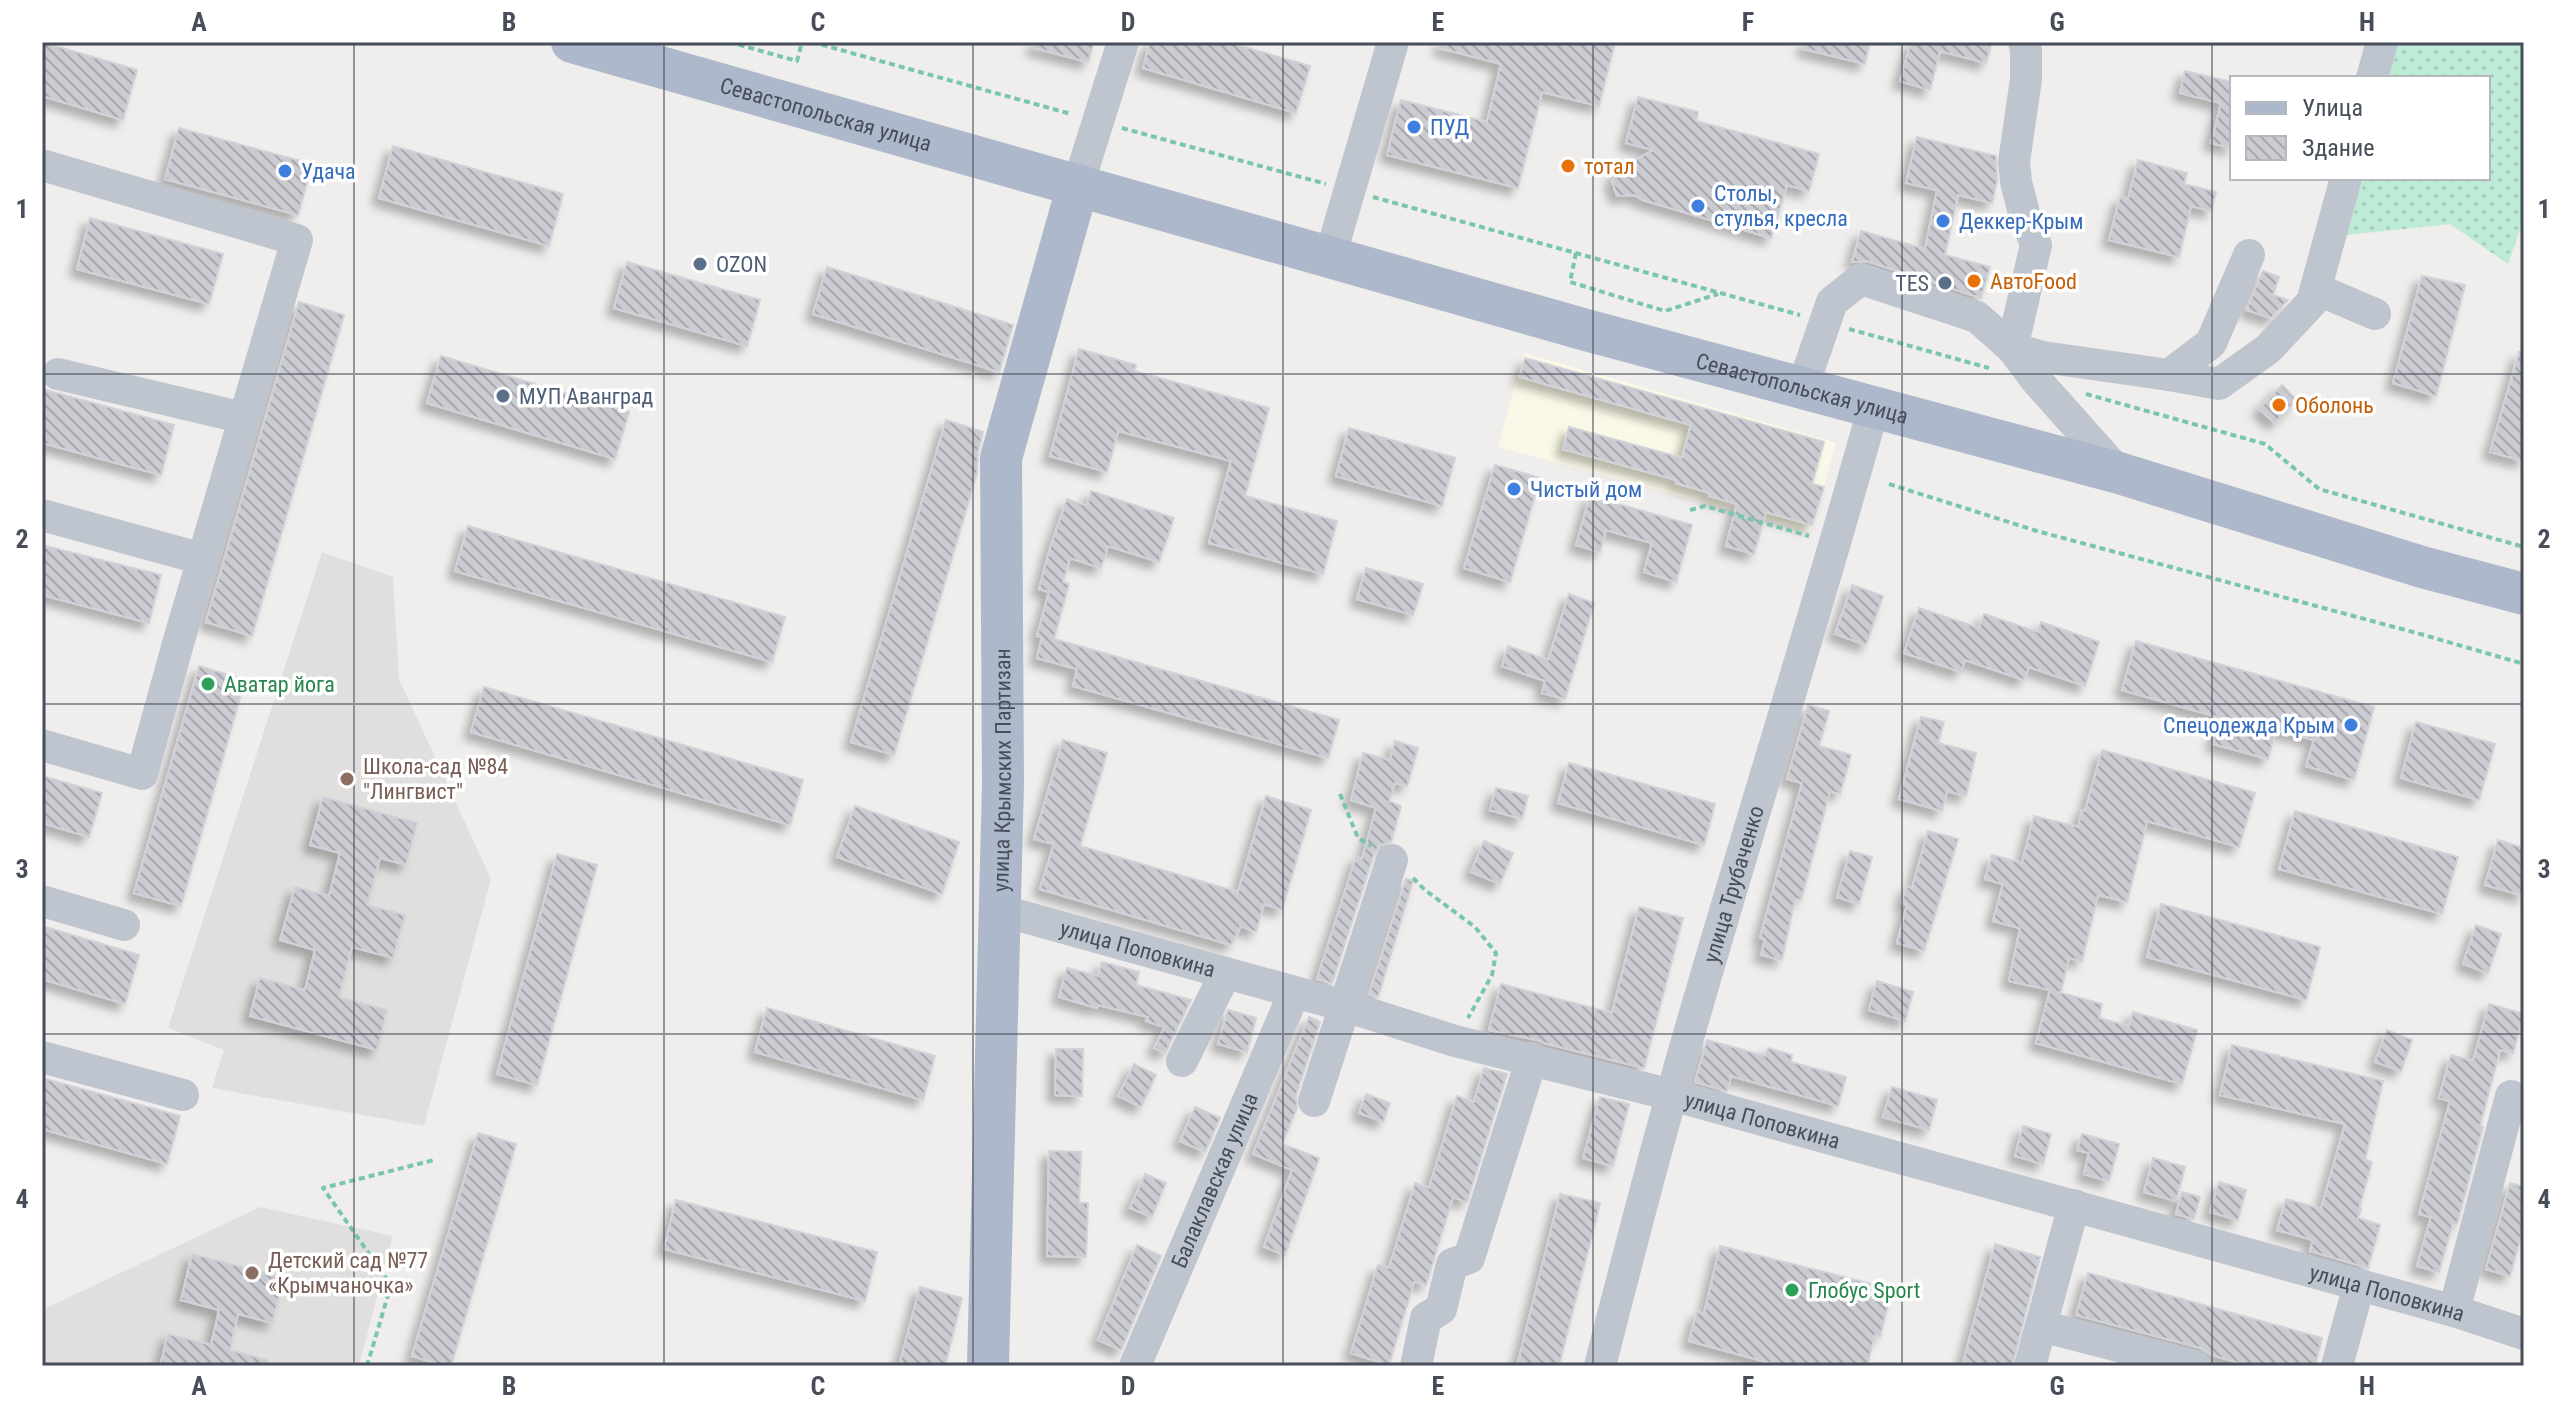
<svg xmlns="http://www.w3.org/2000/svg" width="2566" height="1408" font-family="'Roboto Condensed',sans-serif">
<style>
.commercial{fill:#faf8e6}
.education{fill:#e1dfde}
.grass{fill:url(#grass-dots)}
.building{fill:url(#building-back-hatch);stroke:#d1d2d8;stroke-width:2;filter:url(#shadow)}
.lines{fill:none;stroke-linecap:round;stroke-linejoin:round}
.path{stroke:#78c7ac;stroke-width:4;stroke-dasharray:6 4;stroke-linecap:butt}
.minor{stroke:#bfc5cf;stroke-width:32}
.major{stroke:#aeb8cb;stroke-width:42}
.grid{fill:none;stroke:#474d59;stroke-width:2;stroke-opacity:0.55}
.shop-dot{fill:#3f7fe0;stroke:#fff;stroke-width:3}
.food-dot{fill:#e8710a;stroke:#fff;stroke-width:3}
.service-dot{fill:#5c6f8a;stroke:#fff;stroke-width:3}
.leisure-dot{fill:#2e9e5b;stroke:#fff;stroke-width:3}
.education-dot{fill:#8d6e63;stroke:#fff;stroke-width:3}
.labels{text-anchor:middle;stroke-width:7;stroke-linejoin:round;paint-order:stroke}
.street-label{font-size:22px;fill:#474d59;stroke:#fff}
.shop-label{font-size:22px;fill:#366cbe;stroke:#fff;text-anchor:start}
.food-label{font-size:22px;fill:#c56008;stroke:#fff;text-anchor:start}
.service-label{font-size:22px;fill:#4e5e75;stroke:#fff;text-anchor:start}
.leisure-label{font-size:22px;fill:#27864d;stroke:#fff;text-anchor:start}
.education-label{font-size:22px;fill:#785e54;stroke:#fff;text-anchor:start}
.neatline{fill:none;stroke:#474d59;stroke-width:3}
.grid-label{font-size:26px;text-anchor:middle;font-weight:bold;fill:#474d59}
</style>
<defs>
<pattern id="grass-dots" width="8" height="8" patternUnits="userSpaceOnUse" patternTransform="scale(2)"><rect width="8" height="8" fill="#bdebd6"/><path d="M2 2h.1M6 6h.1" fill="none" stroke="#a4cbba" stroke-width="1.8" stroke-linecap="round"/></pattern>
<pattern id="building-back-hatch" width="6" height="6" patternUnits="userSpaceOnUse" patternTransform="scale(2)"><rect width="6" height="6" fill="#cbcbd2"/><path d="M-1 5l2 2M0 0l6 6M5-1l2 2" fill="none" stroke="#a7a7ad"/></pattern>
<filter id="shadow"><feDropShadow dx="-7" dy="7" stdDeviation="4" flood-color="#0004"/></filter>
</defs>
<rect width="100%" height="100%" fill="#f0eded"/>
<path class="commercial" d="M1524,353L1836,443L1811,532L1498,447Z"/>
<g class="education">
<path d="M322,552L393,577L399,679L491,879L424,1126L212,1088L224,1050L168,1028Z"/>
<path d="M260,1207L393,1236L359,1366H42V1310Z"/>
</g>
<path class="grass" d="M2396,42H2524V218L2508,264L2450,224L2347,235L2362,178H2488V78H2387Z"/>
<g class="building">
<path d="M42,42L137,70L123,120L42,96Z"/>
<path d="M1034,42H1094L1088,62L1034,48Z"/>
<path d="M1150,42H1227L1310,66L1296,113L1143,68Z"/>
<path d="M1441,42H1615L1599,106L1542,92L1518,188L1387,155L1401,100L1487,122L1501,64L1440,48Z"/>
<path d="M1805,42H1870L1865,64L1804,49Z"/>
<path d="M1911,42L1930,43L1992,42L1986,63L1940,51L1930,90L1900,81Z"/>
<path d="M2185,71L2232,82V148L2211,143L2221,103L2180,93Z"/>
<path d="M1638,97L1698,112L1696,121L1819,154L1809,191L1787,185L1771,238L1643,200L1634,195L1617,196L1612,181L1618,170L1653,150L1626,143Z"/>
<path d="M179,128L312,164L298,215L165,179Z"/>
<path d="M1917,137L1996,156L1997,181L1992,203L1958,195L1945,255L1990,267L1981,298L1867,261L1852,262L1861,231L1925,249L1937,190L1906,183Z"/>
<path d="M393,146L563,194L549,246L379,198Z"/>
<path d="M2138,160L2187,173L2184,184L2216,192L2211,211L2191,206L2179,257L2109,240L2120,197L2128,199Z"/>
<path d="M90,218L223,254L209,304L77,269Z"/>
<path d="M627,262L760,300L747,346L614,308Z"/>
<path d="M827,267L1013,325L999,372L813,314Z"/>
<path d="M2263,271L2279,277L2273,295L2288,300L2271,318L2246,310Z"/>
<path d="M2422,276L2465,285L2436,396L2393,383Z"/>
<path d="M299,302L344,315L252,636L206,622Z"/>
<path d="M1079,349L1136,365L1134,371L1269,408L1245,496L1337,521L1323,574L1209,543L1231,461L1118,431L1107,472L1050,456Z"/>
<path d="M2519,352H2524V461L2490,452Z"/>
<path d="M441,356L629,412L615,459L427,403Z"/>
<path d="M1525,358L1824,442L1812,484L1824,487L1812,525L1766,512L1754,554L1726,546L1737,504L1709,496L1710,493L1676,483L1677,480L1563,449L1569,427L1682,458L1691,425L1520,377Z"/>
<path d="M2282,385L2297,400L2275,423L2259,409Z"/>
<path d="M42,389L174,425L161,475L42,443Z"/>
<path d="M946,420L983,432L978,452L977,473L894,755L851,742Z"/>
<path d="M1349,428L1455,458L1442,506L1336,476Z"/>
<path d="M1495,465L1540,478L1510,582L1464,568Z"/>
<path d="M1091,491L1174,518L1159,562L1108,546L1101,568L1070,558L1063,582L1069,584L1054,639L1339,720L1328,758L1073,686L1077,669L1037,658L1042,637L1037,636L1049,592L1039,589L1050,548L1067,499L1087,506Z"/>
<path d="M1590,496L1692,525L1676,582L1644,572L1652,543L1606,530L1600,552L1576,545Z"/>
<path d="M468,526L785,617L772,662L455,571Z"/>
<path d="M42,545L161,575L149,623L42,595Z"/>
<path d="M1366,568L1423,584L1413,615L1357,599Z"/>
<path d="M1852,585L1883,596L1866,645L1835,634Z"/>
<path d="M1569,594L1594,603L1565,699L1542,693L1545,681L1502,666L1508,646L1548,660Z"/>
<path d="M1919,608L1979,628L1984,614L2038,632L2041,622L2099,642L2085,686L2029,667L2024,680L1965,660L1961,672L1904,653Z"/>
<path d="M2136,641L2374,707L2354,780L2306,766L2314,740L2276,730L2268,759L2213,744L2221,718L2122,690Z"/>
<path d="M199,666L245,680L181,906L134,893Z"/>
<path d="M484,687L803,780L790,825L471,732Z"/>
<path d="M1808,705L1829,711L1819,746L1851,755L1840,794L1830,791L1801,900L1795,899L1782,960L1761,955L1765,939L1760,938L1802,783L1787,779Z"/>
<path d="M1921,717L1944,722L1938,743L1976,753L1966,796L1947,791L1942,811L1899,799Z"/>
<path d="M2416,722L2495,744L2479,800L2401,778Z"/>
<path d="M1063,740L1107,753L1080,846L1238,892L1266,796L1311,810L1282,910L1264,904L1256,932L1241,926L1231,945L1040,889L1054,844L1034,839Z"/>
<path d="M1395,741L1418,748L1407,786L1395,783L1389,801L1401,806L1391,842L1380,845L1374,854L1332,983L1317,979L1356,857L1362,859L1376,808L1351,800L1363,753L1390,760Z"/>
<path d="M2102,750L2255,793L2239,847L2147,821L2127,902L2098,895L2082,961L2069,958L2061,992H2058L2102,1004L2099,1018L2129,1026L2133,1012L2197,1030L2182,1084L2036,1043L2050,990L2009,981L2020,928L1993,921L2003,884L1985,879L1992,855L2022,863L2034,816L2078,827L2082,810L2085,811Z"/>
<path d="M1569,763L1715,804L1704,845L1558,803Z"/>
<path d="M42,776L102,793L89,837L42,823Z"/>
<path d="M1496,788L1528,796L1522,819L1490,810Z"/>
<path d="M323,797L417,823L406,865L380,858L367,905L405,915L393,958L352,947L339,997L387,1010L377,1050L250,1016L260,978L305,990L315,950L280,940L295,887L329,896L340,853L310,845Z"/>
<path d="M855,806L959,842L942,894L837,857Z"/>
<path d="M2295,811L2458,857L2442,914L2279,869Z"/>
<path d="M1928,831L1958,839L1924,951L1897,943L1907,905L1902,903L1906,887L1912,888Z"/>
<path d="M2498,840L2524,848V896L2485,885Z"/>
<path d="M1484,841L1513,853L1500,884L1471,872Z"/>
<path d="M1850,851L1872,857L1859,904L1837,897Z"/>
<path d="M557,854L597,865L537,1085L497,1074Z"/>
<path d="M1406,879L1413,881L1378,997L1369,994Z"/>
<path d="M2161,904L2320,947L2306,1000L2147,957Z"/>
<path d="M1639,907L1683,918L1644,1068L1544,1043L1537,1040L1489,1030L1501,984L1612,1013Z"/>
<path d="M2476,925L2501,934L2488,973L2463,964Z"/>
<path d="M42,926L139,955L125,1004L42,979Z"/>
<path d="M1102,962L1139,972L1136,985L1191,1000L1165,1053L1154,1048L1165,1027L1146,1021L1148,1017L1098,1005L1097,1008L1059,997L1067,968L1098,976Z"/>
<path d="M1877,981L1913,992L1905,1021L1869,1010Z"/>
<path d="M2489,1004L2524,1014L2513,1053L2500,1050L2480,1126L2483,1127L2457,1224L2453,1223L2439,1272L2417,1266L2431,1217L2419,1214L2450,1101L2439,1098L2451,1055L2473,1061Z"/>
<path d="M767,1008L935,1056L923,1100L755,1052Z"/>
<path d="M1228,1010L1256,1018L1247,1052L1218,1044Z"/>
<path d="M1309,1017L1320,1022L1296,1095L1297,1108L1282,1144L1319,1158L1285,1255L1264,1247L1292,1170L1253,1154Z"/>
<path d="M2387,1030L2412,1040L2401,1071L2375,1062Z"/>
<path d="M1707,1040L1765,1056L1768,1048L1792,1055L1791,1062L1846,1077L1838,1106L1731,1076L1727,1091L1695,1082Z"/>
<path d="M2232,1045L2383,1081L2365,1160L2372,1162L2359,1209H2361L2358,1218L2380,1225L2368,1268L2310,1251L2313,1240L2277,1230L2286,1199L2321,1209L2345,1124L2220,1095Z"/>
<path d="M1056,1049H1083L1082,1096L1055,1095Z"/>
<path d="M1134,1064L1156,1075L1141,1107L1118,1096Z"/>
<path d="M1484,1068L1507,1074L1467,1202L1453,1197L1426,1285L1414,1282L1389,1365L1351,1353L1378,1265L1389,1268L1415,1183L1429,1188L1457,1096L1474,1102Z"/>
<path d="M42,1078L180,1116L167,1164L42,1129Z"/>
<path d="M1892,1087L1937,1100L1929,1130L1883,1117Z"/>
<path d="M1366,1094L1390,1103L1383,1122L1359,1113Z"/>
<path d="M1600,1097L1629,1104L1613,1166L1583,1158Z"/>
<path d="M1195,1107L1220,1118L1205,1152L1180,1141Z"/>
<path d="M2023,1126L2051,1134L2043,1164L2015,1156Z"/>
<path d="M478,1133L516,1144L451,1366H445L412,1356Z"/>
<path d="M2082,1134L2119,1144L2109,1181L2084,1174L2089,1153L2077,1150Z"/>
<path d="M1049,1151L1081,1152L1079,1203H1088L1086,1257L1047,1256Z"/>
<path d="M2153,1158L2185,1167L2176,1201L2144,1192Z"/>
<path d="M1145,1174L1166,1183L1152,1217L1130,1208Z"/>
<path d="M2219,1182L2246,1190L2238,1220L2210,1212Z"/>
<path d="M2510,1183L2524,1187V1226L2510,1276L2486,1269Z"/>
<path d="M2182,1192L2200,1197L2194,1219L2176,1214Z"/>
<path d="M1560,1194L1600,1203L1559,1366H1517Z"/>
<path d="M676,1200L877,1252L865,1301L664,1249Z"/>
<path d="M1995,1244L2040,1257L2012,1366H1962Z"/>
<path d="M1137,1245L1161,1256L1121,1350L1098,1340Z"/>
<path d="M1720,1246L1892,1289L1880,1337L1875,1335L1867,1366H1781L1689,1341L1697,1312L1704,1314Z"/>
<path d="M192,1254L284,1278L272,1323L238,1314L230,1350L267,1360L266,1366H160L168,1334L211,1345L219,1310L181,1300Z"/>
<path d="M2088,1273L2322,1338L2315,1366H2251L2211,1355L2201,1348L2076,1315Z"/>
<path d="M920,1287L962,1298L945,1366H899Z"/>
</g>
<g class="lines">
<g class="path">
<path d="M729,42L797,61L802,42"/>
<path d="M812,42L1071,114"/>
<path d="M1122,128L1326,184"/>
<path d="M1373,197L1800,315"/>
<path d="M1576,253L1570,282L1665,311L1718,294"/>
<path d="M1849,329L1989,368"/>
<path d="M2086,394L2265,444L2319,489L2524,547"/>
<path d="M1889,484L2037,531L2424,635L2524,664"/>
<path d="M1690,510L1705,506L1809,536"/>
<path d="M1340,794L1358,838L1371,846"/>
<path d="M1413,878L1425,890L1475,927L1496,953L1492,975L1468,1018"/>
<path d="M367,1366L391,1285L323,1188L434,1160"/>
</g>
<g class="minor">
<path d="M2024,42L2026,51V79L2014,162L2016,182L2024,213L2036,245L2012,348L2043,357L2169,375L2211,343L2249,255"/>
<path d="M2372,78L2382,42"/>
<path d="M42,165L297,240L179,640L142,774L42,745"/>
<path d="M1078,185L1123,42"/>
<path d="M1330,257L1393,42"/>
<path d="M2316,289L2375,314"/>
<path d="M58,374L244,418"/>
<path d="M2169,375L2219,384L2268,349L2312,302L2346,178"/>
<path d="M1803,386L1832,302L1861,279L1977,317L2012,348L2037,381L2119,473"/>
<path d="M42,515L203,559"/>
<path d="M42,901L124,925"/>
<path id="s1" d="M999,910L1345,1006L1455,1041L1672,1095L2454,1311L2524,1334"/>
<path d="M42,1057L183,1095"/>
<path d="M1182,1061L1225,974"/>
<path d="M1314,1101L1392,860"/>
<path d="M2454,1311L2511,1096"/>
<path d="M2041,1326L2196,1366"/>
<path id="s2" d="M1135,1366L1294,993"/>
<path d="M1416,1366L1426,1318L1441,1309L1452,1264L1469,1258L1532,1058"/>
<path id="s3" d="M1600,1366C1623,1276 1646,1186 1671,1097C1736,866 1810,637 1874,406"/>
<path d="M2030,1366L2074,1205"/>
<path d="M2337,1366L2359,1285"/>
</g>
<g class="major">
<path id="s4" d="M572,42L1586,330L2119,473L2422,567L2524,594"/>
<path id="s5" d="M988,1366L1003,784L1001,458L1078,185"/>
</g>
</g>
<path class="grid" d="M354,42V1366M664,42V1366M973,42V1366M1283,42V1366M1593,42V1366M1902,42V1366M2212,42V1366M42,374H2524M42,704H2524M42,1034H2524"/>
<g class="shop-dot">
<circle cx="1414" cy="127" r="8"/>
<circle cx="285" cy="171" r="8"/>
<circle cx="1698" cy="206" r="8"/>
<circle cx="1943" cy="221" r="8"/>
<circle cx="1514" cy="489" r="8"/>
<circle cx="2351" cy="725" r="8"/>
</g>
<g class="food-dot">
<circle cx="1568" cy="166" r="8"/>
<circle cx="1974" cy="281" r="8"/>
<circle cx="2279" cy="405" r="8"/>
</g>
<g class="service-dot">
<circle cx="700" cy="264" r="8"/>
<circle cx="1945" cy="283" r="8"/>
<circle cx="503" cy="396" r="8"/>
</g>
<g class="leisure-dot">
<circle cx="208" cy="684" r="8"/>
<circle cx="1792" cy="1290" r="8"/>
</g>
<g class="education-dot">
<circle cx="347" cy="779" r="8"/>
<circle cx="252" cy="1273" r="8"/>
</g>
<g class="labels">
<g class="street-label">
<text dy="8" stroke="none"><textPath href="#s4" startOffset="264">Севастопольская улица</textPath></text>
<text dy="8" stroke="none"><textPath href="#s4" startOffset="1278">Севастопольская улица</textPath></text>
<text dy="8" stroke="none"><textPath href="#s5" startOffset="596">улица Крымских Партизан</textPath></text>
<text dy="8" stroke="none"><textPath href="#s3" startOffset="500">улица Трубаченко</textPath></text>
<text dy="8" stroke="none"><textPath href="#s1" startOffset="144">улица Поповкина</textPath></text>
<text dy="8" stroke="none"><textPath href="#s1" startOffset="792">улица Поповкина</textPath></text>
<text dy="8" stroke="none"><textPath href="#s2" startOffset="202">Балаклавская улица</textPath></text>
<text dy="8" stroke="none"><textPath href="#s1" startOffset="1440">улица Поповкина</textPath></text>
</g>
<g class="shop-label">
<text x="1430" y="135">ПУД</text>
<text x="301" y="179">Удача</text>
<text x="1714" y="201">Столы,<tspan x="1714" dy="25">стулья, кресла</tspan></text>
<text x="1959" y="229">Деккер-Крым</text>
<text x="1530" y="497">Чистый дом</text>
<text x="2335" y="733" text-anchor="end">Спецодежда Крым</text>
</g>
<g class="food-label">
<text x="1584" y="174">тотал</text>
<text x="1990" y="289">АвтоFood</text>
<text x="2295" y="413">Оболонь</text>
</g>
<g class="service-label">
<text x="716" y="272">OZON</text>
<text x="1929" y="291" text-anchor="end">TES</text>
<text x="519" y="404">МУП Аванград</text>
</g>
<g class="leisure-label">
<text x="224" y="692">Аватар йога</text>
<text x="1808" y="1298">Глобус Sport</text>
</g>
<g class="education-label">
<text x="363" y="774">Школа-сад №84<tspan x="363" dy="25">"Лингвист"</tspan></text>
<text x="268" y="1268">Детский сад №77<tspan x="268" dy="25">«Крымчаночка»</tspan></text>
</g>
</g>
<rect width="2566" height="1408" fill="none" stroke="#ffffff" stroke-width="88"/>
<rect x="2230" y="76" width="260" height="104" fill="#ffffff" stroke="#b5b8bd" stroke-width="2"/>
<rect x="2246" y="102" width="40" height="12" fill="#aeb8cb" stroke="#b5b8bd" stroke-width="2"/>
<text x="2302" y="116" font-size="24" fill="#474d59">Улица</text>
<rect x="2246" y="136" width="40" height="24" fill="url(#building-back-hatch)" stroke="#b5b8bd" stroke-width="2"/>
<text x="2302" y="156" font-size="24" fill="#474d59">Здание</text>
<rect x="44" y="44" width="2478" height="1320" class="neatline"/>
<g class="grid-label">
<text x="199" y="31">A</text>
<text x="509" y="31">B</text>
<text x="818" y="31">C</text>
<text x="1128" y="31">D</text>
<text x="1438" y="31">E</text>
<text x="1748" y="31">F</text>
<text x="2057" y="31">G</text>
<text x="2367" y="31">H</text>
<text x="22" y="218">1</text>
<text x="2544" y="218">1</text>
<text x="22" y="548">2</text>
<text x="2544" y="548">2</text>
<text x="22" y="878">3</text>
<text x="2544" y="878">3</text>
<text x="22" y="1208">4</text>
<text x="2544" y="1208">4</text>
<text x="199" y="1395">A</text>
<text x="509" y="1395">B</text>
<text x="818" y="1395">C</text>
<text x="1128" y="1395">D</text>
<text x="1438" y="1395">E</text>
<text x="1748" y="1395">F</text>
<text x="2057" y="1395">G</text>
<text x="2367" y="1395">H</text>
</g>
</svg>
